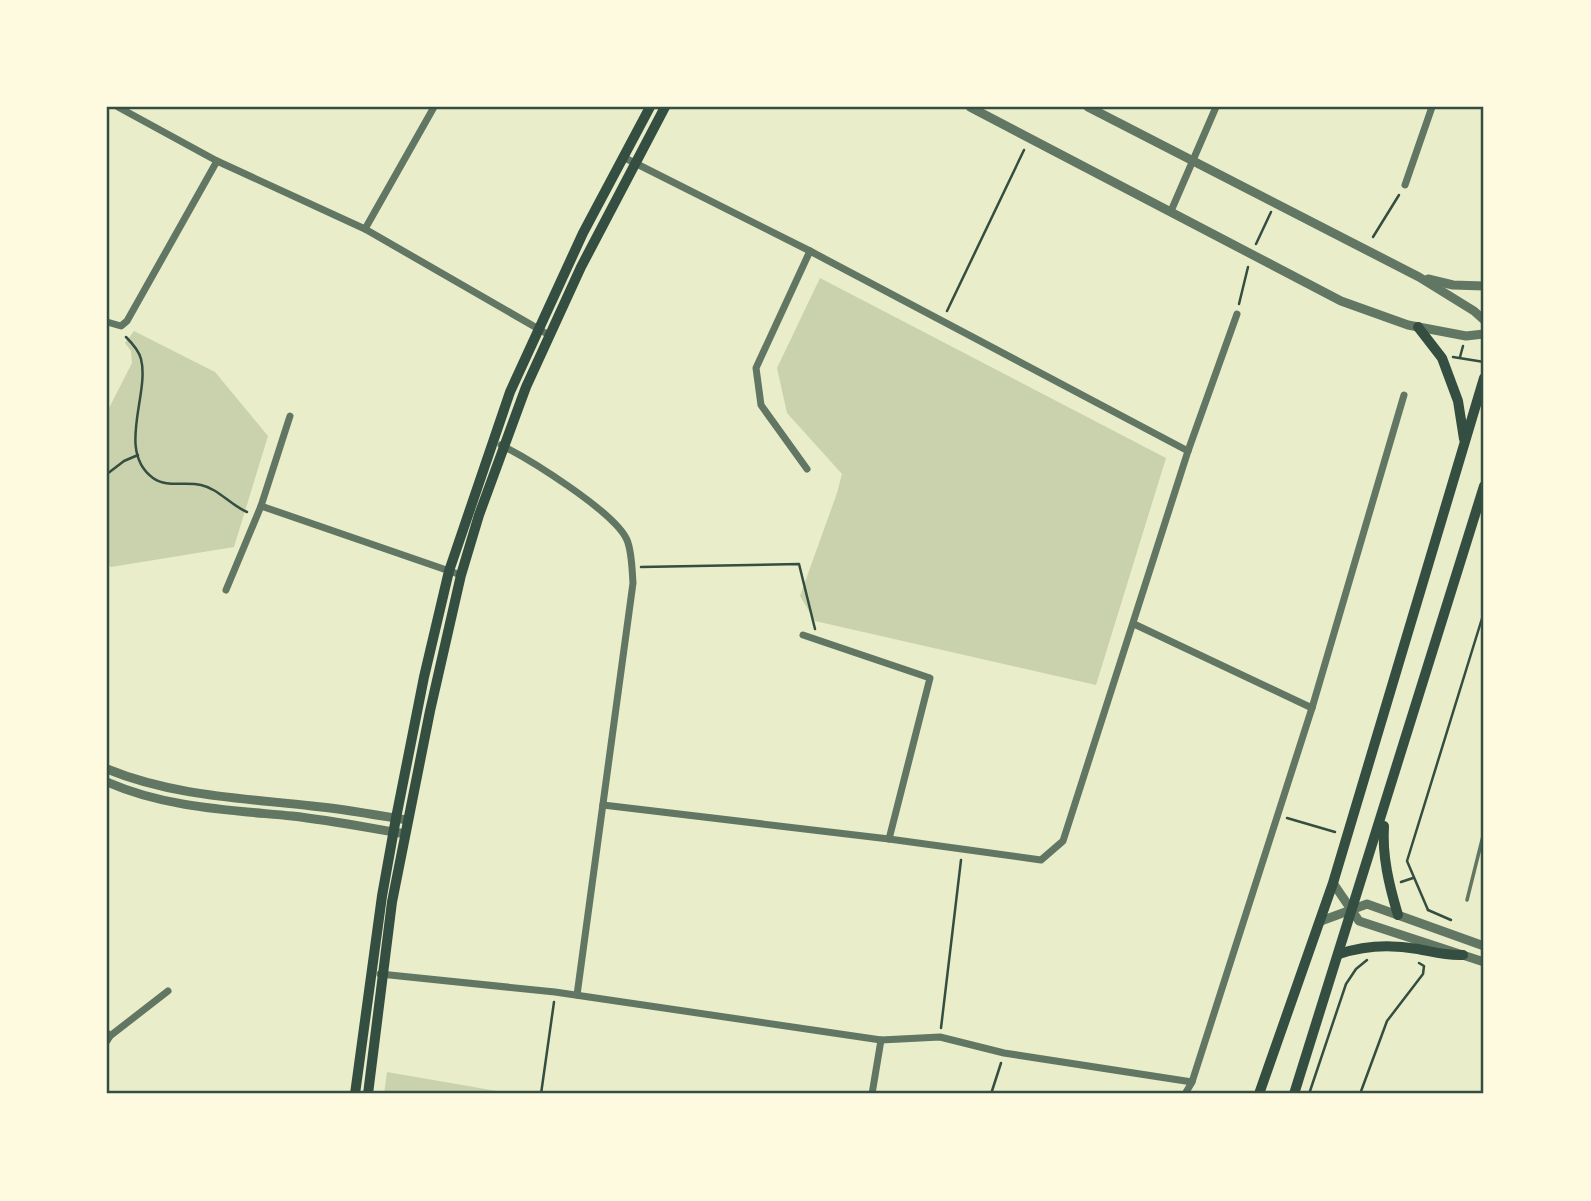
<svg xmlns="http://www.w3.org/2000/svg" width="1591" height="1201" font-family="'Roboto Condensed',sans-serif">
<style>
.green{fill:#cad2ad}
.lines{fill:none;stroke-linecap:round;stroke-linejoin:round}
.path{stroke:#344e41;stroke-width:2.5}
.service{stroke:#617663;stroke-width:3.5}
.minor{stroke:#617663;stroke-width:7}
.tertiary{stroke:#617663;stroke-width:9}
.secondary{stroke:#344e41;stroke-width:10}
.primary{stroke:#344e41;stroke-width:10}
.neatline{fill:none;stroke:#344e41;stroke-width:2.5}
</style>
<rect width="100%" height="100%" fill="#e9edc9"/>
<g class="green">
<path d="M820,278L1166,458L1096,685L815,621L800,596L837,493L842,474L787,413L777,368Z"/>
<path d="M134,331L215,372L268,436L234,547L111,567L107,564V412L132,363L131,351L125,343Z"/>
<path d="M387,1072L514,1094H384Z"/>
</g>
<g class="lines">
<g class="path">
<path d="M1373,237L1399,195"/>
<path d="M1256,244L1271,212"/>
<path d="M1239,304L1248,267"/>
<path d="M947,311L1024,150"/>
<path d="M126,337C132,343 139,351 141,359C150,394 116,451 153,478C167,488 185,481 201,485C219,489 230,505 247,512"/>
<path d="M1453,357L1484,362"/>
<path d="M1460,357L1463,346"/>
<path d="M107,474L124,461L138,455"/>
<path d="M641,567L799,564L815,629"/>
<path d="M1287,818L1335,832"/>
<path d="M1401,882L1413,878"/>
<path d="M1428,910L1407,861L1484,612"/>
<path d="M1428,910L1451,920"/>
<path d="M941,1028L961,860"/>
<path d="M541,1094L554,1002"/>
<path d="M991,1094L1001,1063"/>
<path d="M1309,1094L1346,984L1356,969L1367,960"/>
<path d="M1360,1094L1387,1021L1423,974L1424,966L1419,963"/>
</g>
<path class="service" d="M1467,900L1484,832"/>
<g class="minor">
<path d="M118,107L217,161L365,229L549,335"/>
<path d="M623,157L810,251L1188,451"/>
<path d="M1405,185L1432,107"/>
<path d="M1171,211L1216,107"/>
<path d="M365,229L434,107"/>
<path d="M107,322L121,326L127,321L217,161"/>
<path d="M501,445C529,459 615,512 627,540C632,552 632,570 633,583L577,995"/>
<path d="M807,469L761,405L756,368L810,251"/>
<path d="M261,506L461,575"/>
<path d="M226,590L261,506L290,416"/>
<path d="M1134,624L1312,708"/>
<path d="M803,635L930,678L889,839"/>
<path d="M603,805L889,839L1041,860L1063,841L1188,451L1237,314"/>
<path d="M380,974L555,992L881,1040L940,1037L1004,1053L1192,1082L1312,708L1404,395"/>
<path d="M107,1033L110,1036L107,1041"/>
<path d="M110,1036L168,991"/>
<path d="M872,1094L881,1040"/>
<path d="M1185,1094L1192,1082"/>
</g>
<g class="tertiary">
<path d="M970,107L1341,301L1408,325L1466,336L1484,334"/>
<path d="M1088,107L1419,277L1474,311L1484,320"/>
<path d="M1428,279L1453,285L1484,286"/>
<path d="M107,769C173,796 242,798 312,806C344,809 376,815 407,820"/>
<path d="M107,782C166,808 229,810 292,816C328,820 364,827 400,833"/>
<path d="M1333,883L1359,921L1484,962"/>
<path d="M1321,921L1367,904L1484,946"/>
</g>
<g class="secondary">
<path d="M355,1094L382,896L396,818L424,677L449,571L510,392L583,233L650,107"/>
<path d="M368,1094L392,902L430,711L461,575L479,515L526,387L581,267L665,107"/>
</g>
<g class="primary">
<path d="M1418,327L1442,358L1458,401L1464,439"/>
<path d="M1384,826C1382,856 1389,885 1398,915"/>
<path d="M1339,954C1365,945 1390,944 1418,949C1434,952 1446,956 1463,955"/>
<path d="M1259,1094L1333,883L1484,378"/>
<path d="M1294,1094L1484,486"/>
</g>
</g>
<rect width="1591" height="1201" fill="none" stroke="#fefae0" stroke-width="217"/>
<rect x="108" y="108" width="1374" height="984" class="neatline"/>
</svg>
